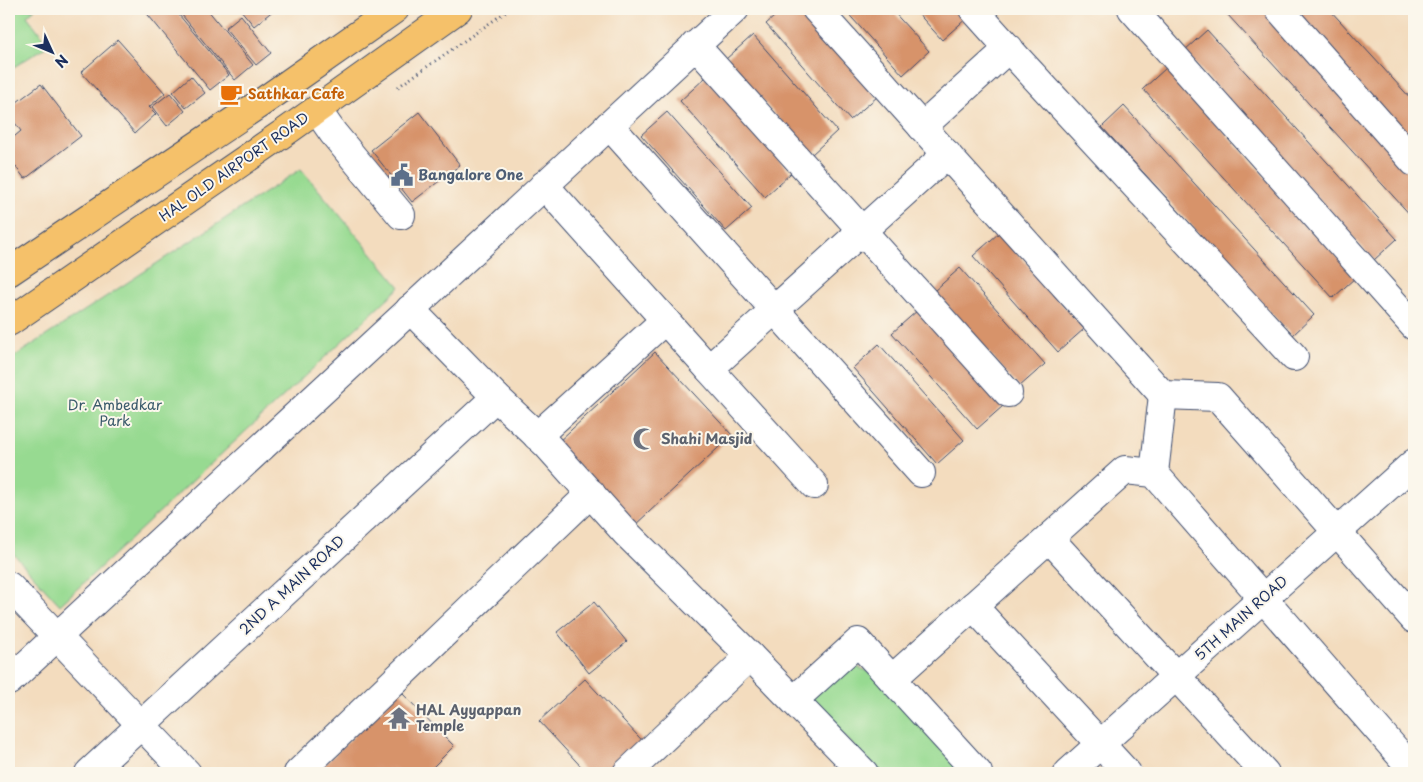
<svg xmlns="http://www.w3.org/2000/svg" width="1423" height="782" font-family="'Playpen Sans',sans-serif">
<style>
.green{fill:#97da91;stroke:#598478}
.building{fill:#d7936b}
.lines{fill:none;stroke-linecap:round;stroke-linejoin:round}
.minor-casing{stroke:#3b496c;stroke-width:30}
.major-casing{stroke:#3b496c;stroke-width:30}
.path{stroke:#3b496c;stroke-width:3;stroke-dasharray:1 4;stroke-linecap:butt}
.minor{stroke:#fff;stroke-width:28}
.major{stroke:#f5c16b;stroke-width:28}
.labels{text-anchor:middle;stroke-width:4;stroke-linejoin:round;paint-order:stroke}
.food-label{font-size:14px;font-weight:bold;fill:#c56008;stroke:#fbf7ec;text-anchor:start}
.street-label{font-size:14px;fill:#1b2f5e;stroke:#fbf7ec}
.service-label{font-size:14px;font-weight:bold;fill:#4e5e75;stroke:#fbf7ec;text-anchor:start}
.park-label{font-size:14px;fill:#3a5a6b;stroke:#fbf7ec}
.worship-label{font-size:14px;font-weight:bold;fill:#5b616d;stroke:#fbf7ec;text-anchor:start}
</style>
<rect width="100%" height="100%" fill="#fbf7ec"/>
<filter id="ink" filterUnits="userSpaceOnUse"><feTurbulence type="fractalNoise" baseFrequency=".02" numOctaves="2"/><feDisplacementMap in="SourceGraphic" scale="10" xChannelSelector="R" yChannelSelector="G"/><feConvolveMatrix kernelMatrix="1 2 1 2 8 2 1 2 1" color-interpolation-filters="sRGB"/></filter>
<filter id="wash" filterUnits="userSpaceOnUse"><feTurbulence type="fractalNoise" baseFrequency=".0096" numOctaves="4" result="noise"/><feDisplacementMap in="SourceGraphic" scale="20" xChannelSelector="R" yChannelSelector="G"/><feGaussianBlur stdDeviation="1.12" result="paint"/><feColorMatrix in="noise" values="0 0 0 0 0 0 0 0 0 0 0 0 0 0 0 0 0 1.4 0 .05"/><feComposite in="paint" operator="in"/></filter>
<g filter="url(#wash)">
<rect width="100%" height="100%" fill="#f3dcbe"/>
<g class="green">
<path d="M9,9H35L27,16L49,45L9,70Z"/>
<path d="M301,169L400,287L60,605L9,549V360Z"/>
<path d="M851,665L887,678L970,773H880L807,698Z"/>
</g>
<g id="blocks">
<g class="building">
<path d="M146,9H174L229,75L210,90L144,10Z"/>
<path d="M177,9H207L253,65L235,80Z"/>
<path d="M240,9H275L254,26Z"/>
<path d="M783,9H799L877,97L850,120L766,24Z"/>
<path d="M844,9H891L929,51L903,75Z"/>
<path d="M914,9H961L968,17L942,40Z"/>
<path d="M1232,9H1264L1414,174V219L1227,14Z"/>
<path d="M1288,9H1329L1414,102V148Z"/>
<path d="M241,15L271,53L256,65L225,28Z"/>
<path d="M1207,30L1397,239L1374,260L1184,51Z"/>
<path d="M753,35L837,131L811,155L726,59Z"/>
<path d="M118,40L165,93L149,107L156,114L135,133L81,72Z"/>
<path d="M1166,68L1356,277L1333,298L1143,89Z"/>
<path d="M191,76L205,93L186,108L173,92Z"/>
<path d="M706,77L791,173L765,197L680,101Z"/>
<path d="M41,84L81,136L25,179L9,158V141L21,131L9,115V108Z"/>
<path d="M170,93L185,111L167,126L152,107Z"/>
<path d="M1124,106L1314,315L1292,336L1102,127Z"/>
<path d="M419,112L460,165L412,202L371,150Z"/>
<path d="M667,112L752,208L726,231L641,135Z"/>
<path d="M999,233L1084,329L1058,352L973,256Z"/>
<path d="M960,268L1045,364L1019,387L934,291Z"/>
<path d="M918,310L1003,406L977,429L892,333Z"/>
<path d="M879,344L964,440L937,464L853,368Z"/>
<path d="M655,352L732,435L634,526L557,443Z"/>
<path d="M594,602L627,642L589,673L557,632Z"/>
<path d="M585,679L651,750L625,773H587L539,721Z"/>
<path d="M400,691L454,746L427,773H316Z"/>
</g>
</g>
</g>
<g filter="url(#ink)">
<use href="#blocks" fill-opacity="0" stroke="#3b496c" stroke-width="1"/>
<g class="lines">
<defs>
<g id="minor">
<path d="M816,9L1163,395L1218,397L1414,619"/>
<path d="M973,9L1018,59L1294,357"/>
<path d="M1132,9L1414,326"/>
<path d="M1279,9L1414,162"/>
<path d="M695,45L1008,393"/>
<path d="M317,110L333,133L401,215"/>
<path d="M609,125L921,473"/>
<path d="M922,127L1009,48"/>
<path d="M544,185L665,320"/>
<path d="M410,309L496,397L546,444L625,532L750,656L864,773"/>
<path d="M709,369L814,485"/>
<path d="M537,436L665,320L709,369L947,154"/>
<path d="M1154,473L1163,395"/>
<path d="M1049,538L1265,773"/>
<path d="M9,586L187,773"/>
<path d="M973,606L1127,773"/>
<path d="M892,679L1125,470L1154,473L1414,771"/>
<path d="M9,681L735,9"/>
<path d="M794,700L858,642L978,773"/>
<path d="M89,773L496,397"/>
<path d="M298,773L591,493"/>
<path d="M627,773L750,656"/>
<path d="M1068,773L1414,463"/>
</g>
<g id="major">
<path d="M9,272L265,100L395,9"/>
<path d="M9,322L288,130L458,9"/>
</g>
</defs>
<use href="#minor" class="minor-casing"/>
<use href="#major" class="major-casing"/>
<path class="path" d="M398,87L510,9"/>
<use href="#minor" class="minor"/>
<use href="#major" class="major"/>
</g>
</g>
<defs>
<symbol id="cafe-bare" viewBox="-9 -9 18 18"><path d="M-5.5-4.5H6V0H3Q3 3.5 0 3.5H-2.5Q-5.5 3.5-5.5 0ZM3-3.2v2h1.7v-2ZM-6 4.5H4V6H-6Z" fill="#e8710a" stroke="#fbf7ec" stroke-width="2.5" paint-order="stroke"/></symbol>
<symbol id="civic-bare" viewBox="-9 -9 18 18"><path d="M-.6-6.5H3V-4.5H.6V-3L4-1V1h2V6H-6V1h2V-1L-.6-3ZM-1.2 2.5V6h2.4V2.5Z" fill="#5c6f8a" stroke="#fbf7ec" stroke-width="2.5" paint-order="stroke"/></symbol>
<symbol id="mosque-bare" viewBox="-9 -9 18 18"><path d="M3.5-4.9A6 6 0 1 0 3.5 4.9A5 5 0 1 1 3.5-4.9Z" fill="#6b7280" stroke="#fbf7ec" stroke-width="2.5" paint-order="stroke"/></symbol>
<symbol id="temple-bare" viewBox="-9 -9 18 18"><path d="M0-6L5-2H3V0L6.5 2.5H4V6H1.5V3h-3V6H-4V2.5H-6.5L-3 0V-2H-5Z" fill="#6b7280" stroke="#fbf7ec" stroke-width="2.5" paint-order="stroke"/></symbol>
</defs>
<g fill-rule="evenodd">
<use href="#cafe-bare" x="215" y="78" width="32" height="32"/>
<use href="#civic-bare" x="386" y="159" width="32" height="32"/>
<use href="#mosque-bare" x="628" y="423" width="32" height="32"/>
<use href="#temple-bare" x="383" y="702" width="32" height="32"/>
</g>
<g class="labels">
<g class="food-label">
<text x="248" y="99">Sathkar Cafe</text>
</g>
<g class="street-label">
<text transform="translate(234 167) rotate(-35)" y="5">HAL OLD AIRPORT ROAD</text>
<text transform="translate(292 585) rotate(-43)" y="5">2ND A MAIN ROAD</text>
<text transform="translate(1241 618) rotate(-42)" y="5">5TH MAIN ROAD</text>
</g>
<g class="service-label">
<text x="418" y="180">Bangalore One</text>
</g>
<g class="park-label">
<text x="115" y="410">Dr. Ambedkar<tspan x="115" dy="16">Park</tspan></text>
</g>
<g class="worship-label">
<text x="661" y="444">Shahi Masjid</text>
<text x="416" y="715">HAL Ayyappan<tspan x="416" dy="16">Temple</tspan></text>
</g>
</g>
<rect width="1423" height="782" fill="none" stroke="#fbf7ec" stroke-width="30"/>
<g transform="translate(52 52) rotate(134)" stroke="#fbf7ec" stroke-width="4" paint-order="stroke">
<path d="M0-4L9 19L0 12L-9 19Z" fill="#1b2f5e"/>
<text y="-8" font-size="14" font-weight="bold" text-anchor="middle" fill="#1b2f5e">N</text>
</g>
</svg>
